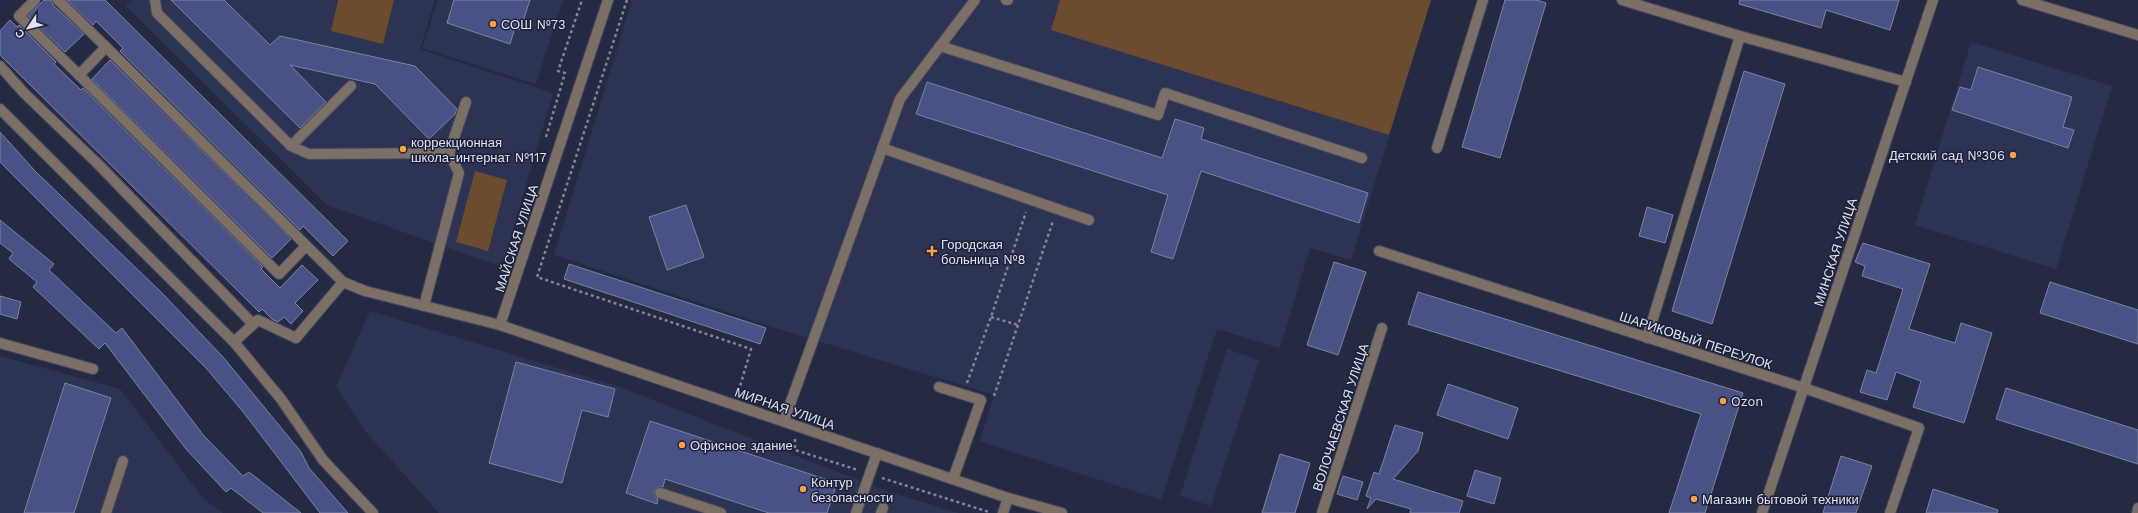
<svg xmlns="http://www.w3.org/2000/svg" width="2138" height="513" font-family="'Work Sans',sans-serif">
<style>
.built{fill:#2d3352}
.green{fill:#6c4b2e}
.building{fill:#495185;stroke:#7d84a2}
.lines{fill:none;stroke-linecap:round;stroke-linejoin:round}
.minor-casing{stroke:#43485f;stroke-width:12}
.path{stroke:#82869b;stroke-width:2.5;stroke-dasharray:3 3;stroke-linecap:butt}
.minor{stroke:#7b6f66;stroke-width:10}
.poi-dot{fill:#f8a14a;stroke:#1c2038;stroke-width:1.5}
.labels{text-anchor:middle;stroke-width:3;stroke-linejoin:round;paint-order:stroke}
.poi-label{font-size:13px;fill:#dfe3f4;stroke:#1c2038;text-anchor:start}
.street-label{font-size:13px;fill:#dfe3f4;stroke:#1c2038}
</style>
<rect width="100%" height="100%" fill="#252a43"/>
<g class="built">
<path d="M131,0H435L420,49L553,93L502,267L327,205L125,5Z"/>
<path d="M438,0H563L536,84L422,48Z"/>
<path d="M632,0H1431L1351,260L1310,248L1280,348L1217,329L1161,500L980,441L994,395L772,327L554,255Z"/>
<path d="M1971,42L2112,86L2056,269L1915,225Z"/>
<path d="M370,311L617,386L889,492L959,513H439L365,431L336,387Z"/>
<path d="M1227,349L1259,360L1211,506L1180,496Z"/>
<path d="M0,356L120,389L204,499L223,513H0Z"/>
</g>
<g class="green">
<path d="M338,0H394L383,44L331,31Z"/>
<path d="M1060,0H1431L1389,135L1051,30Z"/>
<path d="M475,171L507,180L488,251L456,242Z"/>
</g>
<g class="building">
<path d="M44,0H52L53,5L84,34L65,52L28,16Z"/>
<path d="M67,0H105L348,241L333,256L303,226L300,230L120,51L123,48L96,21L93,25Z"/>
<path d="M171,0H224L270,45L280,36L415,66L457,109L455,114L429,139L375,84L290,65L326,102L300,128Z"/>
<path d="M454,0H530L520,30L515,28L510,44L447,23Z"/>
<path d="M1505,0H1536L1546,3L1500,158L1462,147Z"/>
<path d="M1740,0H1899L1890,30L1826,10L1821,28L1739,4Z"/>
<path d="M10,20L17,27L19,25L56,62L54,64L81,90L83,88L263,267L261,269L280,288L302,265L318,280L295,303L303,311L291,324L284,317L278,322L272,319L262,309L259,312L0,55V31Z"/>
<path d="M110,60L291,239L272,258L92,79Z"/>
<path d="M1978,67L2072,97L2063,127L2074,130L2068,148L1952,110L1960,87L1971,90Z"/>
<path d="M1744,71L1785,84L1712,324L1672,311Z"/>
<path d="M927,82L1162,158L1175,119L1204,128L1201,139L1368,193L1359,223L1201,171L1173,259L1151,252L1168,195L916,114Z"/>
<path d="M0,132L35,171L161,292L223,357L301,452L309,468L348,513H320L244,413L206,368L0,162Z"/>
<path d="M686,205L704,257L667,270L649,217Z"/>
<path d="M1647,207L1673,215L1665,243L1639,236Z"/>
<path d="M0,220L54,264L49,270L116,333L122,328L204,436L243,476L249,472L301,513H263L231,488L226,492L186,449L105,343L99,349L33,287L37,282L9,259L13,253L0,243Z"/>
<path d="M1863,243L1930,264L1909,329L1955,343L1961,323L1992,333L1964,423L1913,407L1921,381L1896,372L1887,400L1860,392L1867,370L1876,373L1903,289L1862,276L1865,266L1855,262Z"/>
<path d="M1334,262L1366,272L1338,355L1307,345Z"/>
<path d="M569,264L766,328L760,344L564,279Z"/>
<path d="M2050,282L2138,310V344L2040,313Z"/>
<path d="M1418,292L1743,393L1705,513H1669L1701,414L1408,324Z"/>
<path d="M0,296L21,302L17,319L0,314Z"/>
<path d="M516,362L615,389L608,417L582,410L562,483L489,463Z"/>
<path d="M65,383L111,398L74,513H24Z"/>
<path d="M1448,384L1518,408L1508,439L1437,415Z"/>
<path d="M2006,388L2138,430V464L1996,419Z"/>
<path d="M650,421L837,483L827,513H769L665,479L663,487H658L654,491L655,497L658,499L657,504L626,493Z"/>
<path d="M1395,425L1423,433L1418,451L1393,479L1463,501L1459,513H1410L1411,509L1376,499L1367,509L1371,498L1366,496L1374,472L1379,474Z"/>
<path d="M1280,454L1310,463L1295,513H1262Z"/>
<path d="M1841,456L1872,466L1856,513H1823Z"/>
<path d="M1475,470L1501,478L1494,504L1467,496Z"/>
<path d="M1343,476L1363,482L1357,500L1337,494Z"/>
<path d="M1933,489L1998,510L1997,513H1926Z"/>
</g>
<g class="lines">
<defs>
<g id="minor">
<path d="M35,0L19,16L79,75"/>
<path d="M58,0L106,47"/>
<path d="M155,0L157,13L291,146L309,154L449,153L459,173L424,306"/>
<path d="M1006,0H1008"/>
<path d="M1622,0L1740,36L1906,82"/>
<path d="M2022,0L2138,35"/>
<path d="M940,46L1158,115L1165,93L1362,158"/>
<path d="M0,66L24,93L99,165L253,324"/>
<path d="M0,109L234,342L281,399L323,460L373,513"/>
<path d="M291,146L351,86"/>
<path d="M882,148L1089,220"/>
<path d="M1437,148L1483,0"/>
<path d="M449,153L466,102"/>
<path d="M306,246L279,274L79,75L106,47L343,282"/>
<path d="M1379,251L1804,388L1919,428L1890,513"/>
<path d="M500,325L608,0"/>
<path d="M1647,338L1740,36"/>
<path d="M234,342L258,320L296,338L343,282L365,291L500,325L1008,498L1062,513"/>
<path d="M0,343L93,369"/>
<path d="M939,387L981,400L953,479"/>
<path d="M784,421L900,99L975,0"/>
<path d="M660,493L721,513"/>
<path d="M106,513L123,461"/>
<path d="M856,513L877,453"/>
<path d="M881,513L883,508"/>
<path d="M1003,513L1008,498"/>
<path d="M1322,513L1382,328"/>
<path d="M1762,513L1933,0"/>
<path d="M2137,513L2138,508"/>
</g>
</defs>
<use href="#minor" class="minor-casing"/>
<g class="path">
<path d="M627,0L537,277L751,349L738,393"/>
<path d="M546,137L565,73L558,71L582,0"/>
<path d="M991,317L1018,325"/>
<path d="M967,383L991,317L1026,212"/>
<path d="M994,396L1053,221"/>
<path d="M795,439V450L858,470"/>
<path d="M882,478L989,512"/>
</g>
<use href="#minor" class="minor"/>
</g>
<g class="poi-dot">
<circle cx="493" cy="24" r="4"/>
<circle cx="403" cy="149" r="4"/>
<circle cx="2013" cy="155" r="4"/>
<path d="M930 245h4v4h4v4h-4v4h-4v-4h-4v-4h4z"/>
<circle cx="1723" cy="401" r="4"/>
<circle cx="682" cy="445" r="4"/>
<circle cx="803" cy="489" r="4"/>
<circle cx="1694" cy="499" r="4"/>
</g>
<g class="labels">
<g class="poi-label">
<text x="501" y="29">СОШ №73</text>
<text x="411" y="147">коррекционная<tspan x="411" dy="15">школа-интернат №117</tspan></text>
<text x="2005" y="160" text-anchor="end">Детский сад №306</text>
<text x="941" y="249">Городская<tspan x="941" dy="15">больница №8</tspan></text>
<text x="1731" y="406">Ozon</text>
<text x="690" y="450">Офисное здание</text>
<text x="811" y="487">Контур<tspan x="811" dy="15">безопасности</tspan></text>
<text x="1702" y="504">Магазин бытовой техники</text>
</g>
<g class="street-label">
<text transform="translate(516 238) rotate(-72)" y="5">МАЙСКАЯ УЛИЦА</text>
<text transform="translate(1835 252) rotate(-72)" y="5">МИНСКАЯ УЛИЦА</text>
<text transform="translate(1696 340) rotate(18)" y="5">ШАРИКОВЫЙ ПЕРЕУЛОК</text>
<text transform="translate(785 408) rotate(19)" y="5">МИРНАЯ УЛИЦА</text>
<text transform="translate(1340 417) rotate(-72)" y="5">ВОЛОЧАЕВСКАЯ УЛИЦА</text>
</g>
</g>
<g transform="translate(28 28) rotate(235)" stroke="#1c2038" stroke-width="3" paint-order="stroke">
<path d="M0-3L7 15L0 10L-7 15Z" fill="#dfe3f4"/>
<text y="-6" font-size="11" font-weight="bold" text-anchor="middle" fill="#dfe3f4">С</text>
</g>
</svg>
